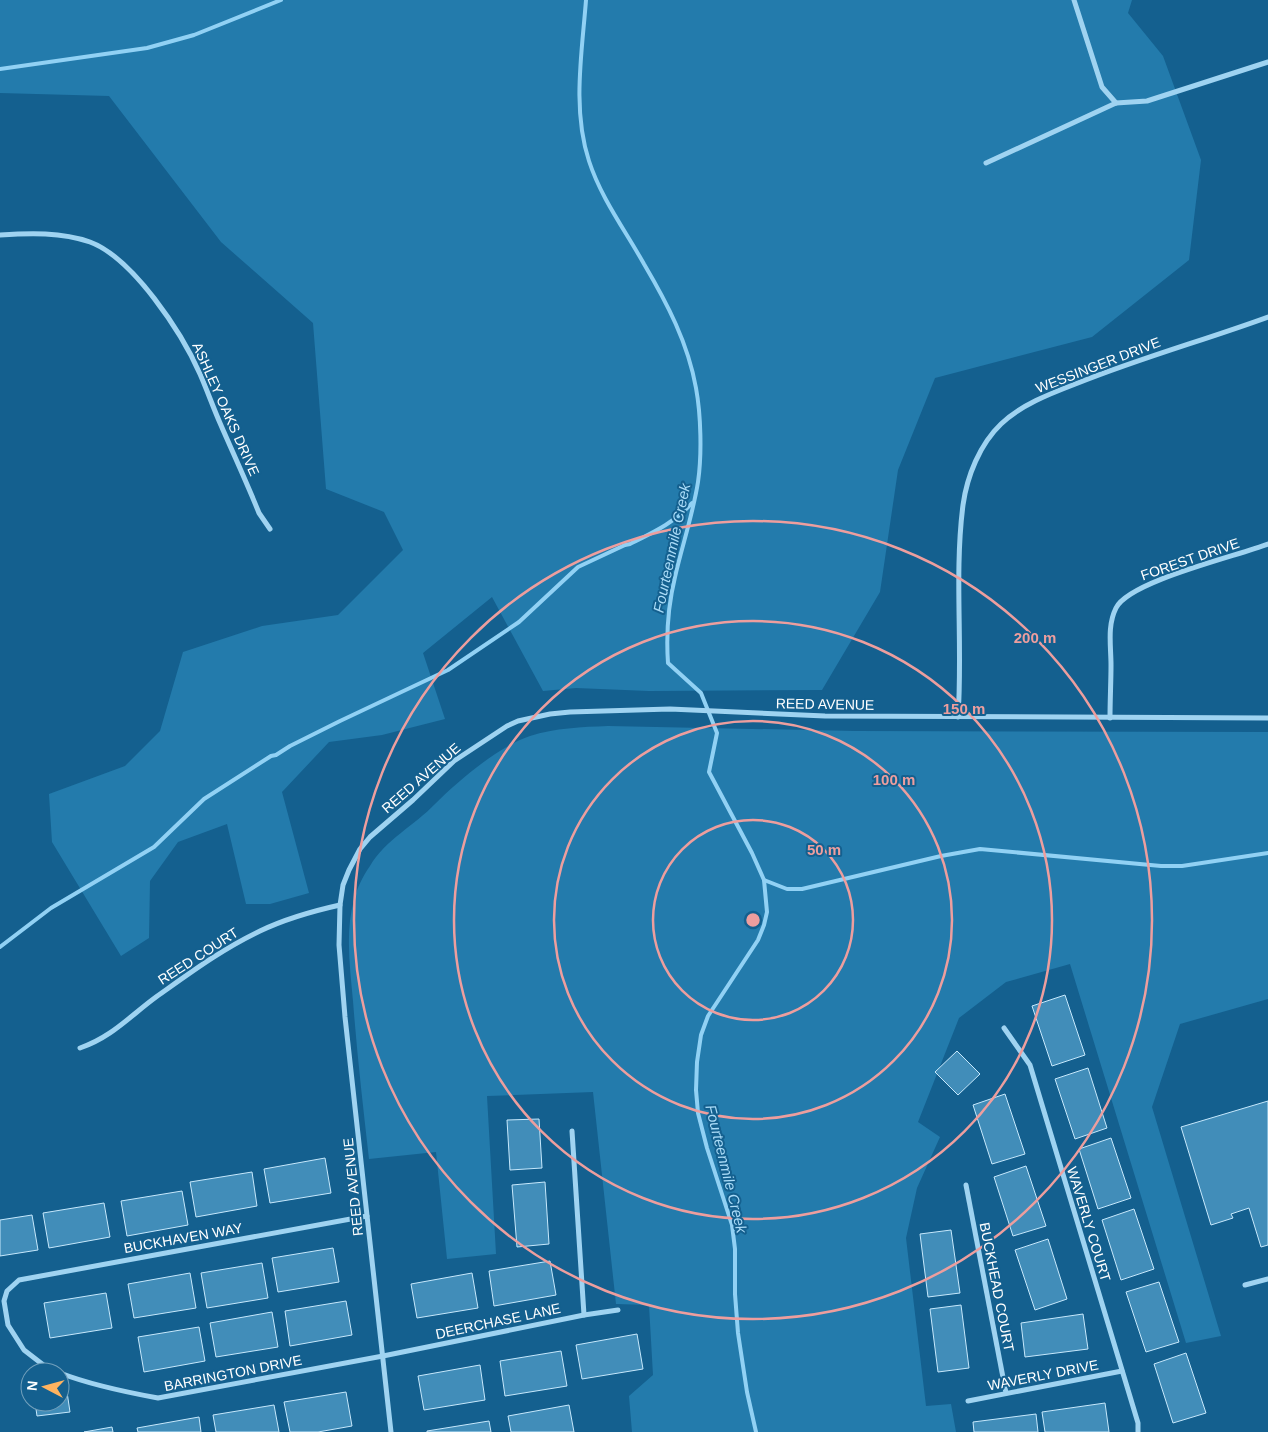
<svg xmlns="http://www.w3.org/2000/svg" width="1268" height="1432" font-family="Arial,sans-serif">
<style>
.green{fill:#237bac}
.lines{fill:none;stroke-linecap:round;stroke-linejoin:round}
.stream{stroke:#91d1f4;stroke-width:4}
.building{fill:#418db9;stroke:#c6e8fc}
.street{stroke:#9fd3f1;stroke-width:5}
.ring{fill:none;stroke:#ed9e9e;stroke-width:2.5}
.labels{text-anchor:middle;stroke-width:4;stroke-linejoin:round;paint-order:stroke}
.street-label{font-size:14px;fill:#fff;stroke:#14608f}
.water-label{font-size:15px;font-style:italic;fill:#abdcf8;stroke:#14608f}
.centre{fill:#ed9e9e;stroke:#14608f;stroke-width:2.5}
.ring-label{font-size:15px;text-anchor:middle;font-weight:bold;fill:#ed9e9e;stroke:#14608f;stroke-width:4;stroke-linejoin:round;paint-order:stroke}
</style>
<rect width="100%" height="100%" fill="#14608f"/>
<g class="green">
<path d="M0,0H1132L1128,13L1163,56L1201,160L1189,260L1092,337L935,378L898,470L880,592L822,690L649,691L576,688L543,691L492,597L423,653L445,719L382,735L329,742L282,792L309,893L270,904H246L227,824L178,842L150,881L149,938L121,956L52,842L49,794L125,766L160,731L183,652L262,626L338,615L403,550L384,512L326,489L313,323L221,242L109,96L0,93Z"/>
<path d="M608,726L855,731L1268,732V999L1180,1024L1152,1107L1221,1336L1186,1343L1070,964L1006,982L959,1018L918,1122L940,1137L917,1188L906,1238L926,1406L951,1404L956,1432H632L629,1396L653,1375L649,1305L616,1304L593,1092L487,1096L496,1254L447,1259L436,1152L369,1159C363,1106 357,1054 353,1001C350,968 345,932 354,900C357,888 363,876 370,866C385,840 415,825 435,804C458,781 499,746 530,736C555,728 582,727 608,726Z"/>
</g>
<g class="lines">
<g class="stream">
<path d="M586,0C582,53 572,109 589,161C601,198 625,230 644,264C667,303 688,343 696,388C701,415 702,455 698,482C693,514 682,546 675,577C668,606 666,634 668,663L701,693L717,733L709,772L752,853L764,880L767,912L764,925L758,940L708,1016L701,1035L697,1062L696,1090L698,1113L707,1148L732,1225L735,1249V1294L738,1333L747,1392L756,1432"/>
<path d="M0,69L147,48L194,35L281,0"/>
<path d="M764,880L787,889H802L941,856L980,849L1161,866H1182L1268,853"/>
<path d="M0,947L51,908L154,847L204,799L271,756L276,755L290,746L340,721L448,670L519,622L578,567L625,545L630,544C654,532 674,523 692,503"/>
</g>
</g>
<g class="building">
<path d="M1065,995L1085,1055L1052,1066L1032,1006Z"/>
<path d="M957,1051L980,1074L958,1095L935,1072Z"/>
<path d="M1088,1068L1107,1128L1075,1139L1055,1079Z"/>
<path d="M1005,1094L1025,1154L992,1164L973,1105Z"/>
<path d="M1268,1101V1245L1261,1247L1249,1208L1231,1214L1233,1218L1211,1225L1181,1127Z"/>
<path d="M539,1119L542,1168L510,1170L507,1120Z"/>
<path d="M1111,1138L1131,1198L1098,1209L1079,1149Z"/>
<path d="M325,1158L331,1193L270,1203L264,1169Z"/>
<path d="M1026,1166L1046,1226L1013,1236L994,1177Z"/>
<path d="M252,1172L257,1206L196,1217L190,1182Z"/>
<path d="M545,1182L549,1244L517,1247L512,1185Z"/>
<path d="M182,1191L188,1225L127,1236L121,1201Z"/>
<path d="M104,1203L110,1237L49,1248L43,1213Z"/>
<path d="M1134,1209L1154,1269L1121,1280L1102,1220Z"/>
<path d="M32,1215L38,1250L0,1256V1220Z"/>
<path d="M951,1230L960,1293L928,1297L920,1234Z"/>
<path d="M1048,1239L1067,1299L1035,1310L1015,1250Z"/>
<path d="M333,1248L339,1282L278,1292L272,1258Z"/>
<path d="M550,1261L556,1295L494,1306L489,1271Z"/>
<path d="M262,1263L268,1298L207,1308L201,1273Z"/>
<path d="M190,1273L196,1308L134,1318L128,1284Z"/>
<path d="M472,1273L478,1308L417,1318L411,1284Z"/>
<path d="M1159,1282L1179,1342L1146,1352L1126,1292Z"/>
<path d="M106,1293L112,1328L50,1338L44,1303Z"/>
<path d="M346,1301L352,1335L290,1346L285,1311Z"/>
<path d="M961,1305L969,1368L938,1372L930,1309Z"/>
<path d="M272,1312L278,1347L216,1357L210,1323Z"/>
<path d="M1083,1314L1088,1349L1025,1357L1021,1323Z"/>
<path d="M199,1327L205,1361L144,1372L138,1337Z"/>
<path d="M637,1334L643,1369L582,1379L576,1345Z"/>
<path d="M561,1351L567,1386L505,1396L500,1361Z"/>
<path d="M1186,1353L1206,1413L1173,1423L1154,1364Z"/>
<path d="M480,1365L485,1400L424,1410L418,1376Z"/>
<path d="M67,1392L70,1412L37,1416L35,1402H60V1393Z"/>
<path d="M346,1392L352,1426L318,1432H290L284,1402Z"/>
<path d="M1105,1403L1109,1432H1045L1042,1412Z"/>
<path d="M274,1405L279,1432H216L213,1415Z"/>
<path d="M569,1405L574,1432H511L508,1416Z"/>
<path d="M1036,1414L1038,1432H974L973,1422Z"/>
<path d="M199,1417L201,1432H138L137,1428Z"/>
<path d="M489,1421L491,1432H427V1431Z"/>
<path d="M112,1427L113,1432H84Z"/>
</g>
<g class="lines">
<g class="street">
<path d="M1074,0L1102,87L1116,103"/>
<path d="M986,163L1116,103L1147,101L1268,62"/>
<path d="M0,235C30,233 61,232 90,242C133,258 182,333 200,374C207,390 213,407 220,423C233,453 247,483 259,513L270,529"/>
<path d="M958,717C963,646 954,575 963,505C967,476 980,444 1001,424C1022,404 1052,393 1078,383C1140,358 1205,340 1268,317"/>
<path d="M1110,718C1110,700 1111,682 1111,665C1111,646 1107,626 1116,608C1129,581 1237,556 1268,544"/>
<path d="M1004,1028L1030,1065L1138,1423V1432"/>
<path d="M80,1048C112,1037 130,1016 156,997C190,973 222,949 260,931C285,919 313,911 340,905"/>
<path d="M572,1131L584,1315"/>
<path d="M966,1185L1006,1393"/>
<path d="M1245,1285L1268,1279"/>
<path d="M57,1372L46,1367L24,1350L8,1325L4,1301L7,1291L19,1280L367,1216"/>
<path d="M60,1373C91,1385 125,1392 158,1398L383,1356L584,1315L618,1310"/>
<path d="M968,1401L1122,1371"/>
<path d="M391,1432L345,1017L339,945L340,905L343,885L349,870L360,849L370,837L413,800L454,761L507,726L518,721L550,714L570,712L670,709L825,716L1268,718"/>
</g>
</g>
<g class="ring">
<circle cx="753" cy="920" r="100"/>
<circle cx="753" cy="920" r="199"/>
<circle cx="753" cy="920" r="299"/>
<circle cx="753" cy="920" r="399"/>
</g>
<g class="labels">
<g class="street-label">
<text transform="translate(1098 365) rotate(-21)" y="5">WESSINGER DRIVE</text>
<text transform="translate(226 409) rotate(66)" y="5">ASHLEY OAKS DRIVE</text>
<text transform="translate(1190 559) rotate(-19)" y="5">FOREST DRIVE</text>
<text transform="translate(825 704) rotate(1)" y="5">REED AVENUE</text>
<text transform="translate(421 778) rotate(-41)" y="5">REED AVENUE</text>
<text transform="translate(198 956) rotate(-33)" y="5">REED COURT</text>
<text transform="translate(353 1187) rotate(-96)" y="5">REED AVENUE</text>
<text transform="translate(1089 1224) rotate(73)" y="5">WAVERLY COURT</text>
<text transform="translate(183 1238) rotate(-10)" y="5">BUCKHAVEN WAY</text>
<text transform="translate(997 1287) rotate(79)" y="5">BUCKHEAD COURT</text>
<text transform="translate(498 1321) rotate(-12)" y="5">DEERCHASE LANE</text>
<text transform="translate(233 1373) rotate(-11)" y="5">BARRINGTON DRIVE</text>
<text transform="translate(1043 1375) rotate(-11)" y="5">WAVERLY DRIVE</text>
</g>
<g class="water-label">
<text transform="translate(672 548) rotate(-78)" y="5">Fourteenmile Creek</text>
<text transform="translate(726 1169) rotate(76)" y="5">Fourteenmile Creek</text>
</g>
</g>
<circle cx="753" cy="920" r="8" class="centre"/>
<g class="ring-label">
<text x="1035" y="643">200 m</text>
<text x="964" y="714">150 m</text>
<text x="894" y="785">100 m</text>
<text x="824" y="855">50 m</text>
</g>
<g transform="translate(45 1387) rotate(276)"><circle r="24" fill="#14608f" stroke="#72a0bc"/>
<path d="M0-4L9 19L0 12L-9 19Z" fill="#ffb35f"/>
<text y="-8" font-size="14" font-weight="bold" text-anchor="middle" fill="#ffffff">N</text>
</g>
</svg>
